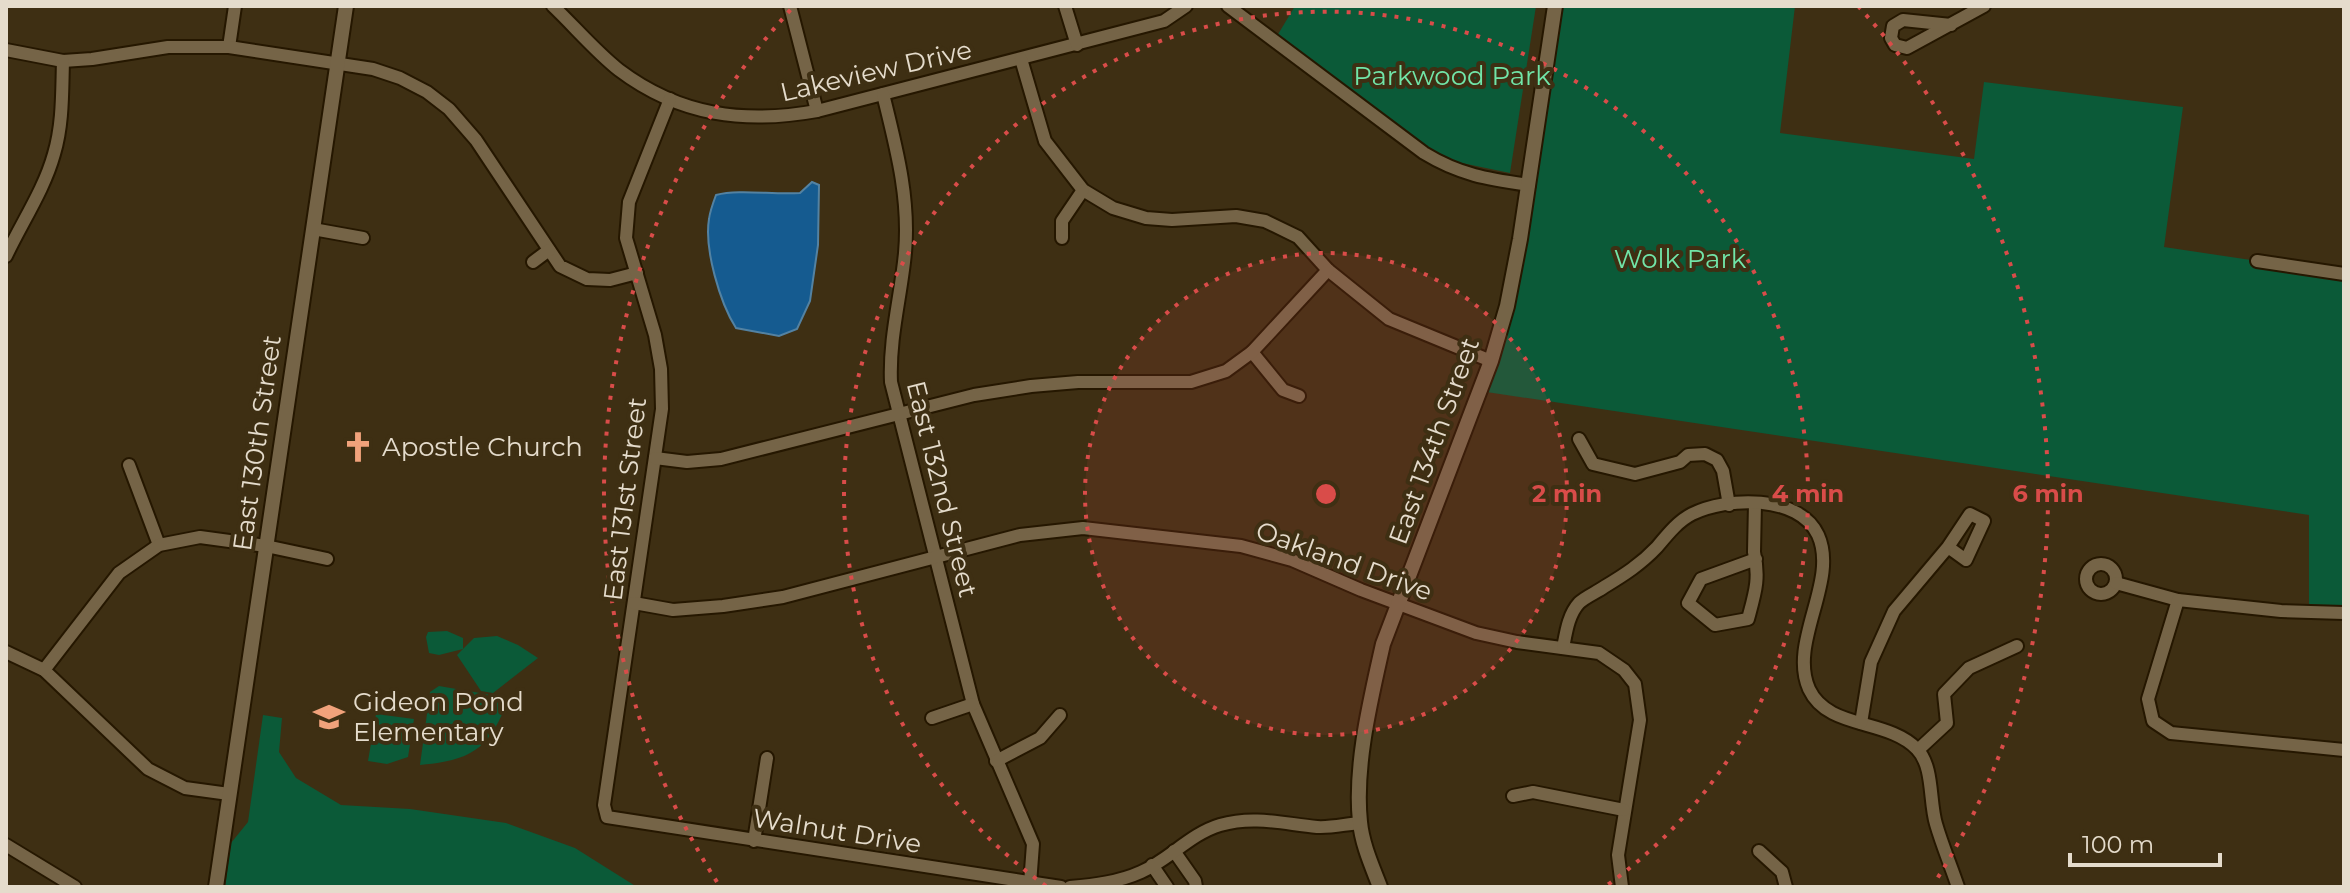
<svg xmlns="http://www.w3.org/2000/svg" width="2350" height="893" font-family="Montserrat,sans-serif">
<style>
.green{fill:#0b5a38}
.water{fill:#155b90;stroke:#5382a2;stroke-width:2}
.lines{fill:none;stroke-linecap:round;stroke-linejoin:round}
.minor-casing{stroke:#251700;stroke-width:16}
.tertiary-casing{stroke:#251700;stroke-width:18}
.minor{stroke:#756447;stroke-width:12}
.tertiary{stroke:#756447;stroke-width:14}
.ring{fill:none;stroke:#d94c49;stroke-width:4;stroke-dasharray:4 8}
.labels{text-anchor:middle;stroke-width:8;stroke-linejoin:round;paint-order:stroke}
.street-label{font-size:26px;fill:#e5dccc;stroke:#3e2f13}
.park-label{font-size:26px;fill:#71e5a8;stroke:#3e2f13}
.poi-label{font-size:26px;fill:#e5dccc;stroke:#3e2f13;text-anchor:start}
.centre{fill:#d94c49;stroke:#3e2f13;stroke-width:4}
.ring-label{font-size:24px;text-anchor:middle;font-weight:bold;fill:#d94c49;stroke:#3e2f13;stroke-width:8;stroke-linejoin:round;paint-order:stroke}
</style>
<rect width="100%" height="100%" fill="#3e2f13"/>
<g class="green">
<path d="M1295,6H1536L1510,173L1457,162L1429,148L1277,36Z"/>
<path d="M1555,6H1795L1780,133L1974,159L1984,82L2183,107L2164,247L2344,274V607H2309V515L1480,391L1491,361Z"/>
<path d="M447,631L463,638V649L439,655L429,653L426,637L428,632Z"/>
<path d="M497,636L518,645L538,658L493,693L481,691L457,655L474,638Z"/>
<path d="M439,686L509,698C489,749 473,760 420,765L430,692Z"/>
<path d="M376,714L414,719L408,757L387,764L368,761Z"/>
<path d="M263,715L282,718L279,752L296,778L341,805L410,809L506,823L575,848L637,887H225L231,843L248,822Z"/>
</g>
<path class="water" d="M812,182L819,185L818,245L810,301L797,329L779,336L736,328C720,303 704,249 709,219C710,211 713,203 716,195C739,189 774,195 800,193Z"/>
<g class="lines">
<defs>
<g id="minor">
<path d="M553,6C575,27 596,52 619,70C680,116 745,124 817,111L1164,21L1186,6"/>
<path d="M790,6L817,111"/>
<path d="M1065,6L1077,45"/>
<path d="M1228,6L1424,153C1460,175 1488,179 1529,185"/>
<path d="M1951,25L1903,20L1893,26L1891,38L1895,45L1907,48L1984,6"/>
<path d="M229,47L235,6"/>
<path d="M6,50L63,61L92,59L168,47H229L373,69L400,78L427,92L449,109L476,140L560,266L587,279L610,280L637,273"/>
<path d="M1021,59L1045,141L1083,190L1113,208L1146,218L1172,220L1236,216L1265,221L1298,237L1328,270L1389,319L1491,361"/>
<path d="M883,94C896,147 910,198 905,253C901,296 889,338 891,382L973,704L1033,844L1030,884"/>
<path d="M670,99L629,202L626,238L655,335L661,369L662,409L604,805L607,817L1061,887"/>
<path d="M313,229L363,238"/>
<path d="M1062,238V221L1083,190"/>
<path d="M6,256C22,222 44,190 54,154C63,124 62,92 63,61"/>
<path d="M2257,261L2344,274"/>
<path d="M533,262L549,250"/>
<path d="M1252,352L1283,390L1299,396"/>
<path d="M1579,439L1593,464L1635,474L1680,462L1688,455L1705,454L1717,460L1723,471L1729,505"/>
<path d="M655,458L687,462L721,459L974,395L1031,386L1078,382H1191L1226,371L1252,352L1328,270"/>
<path d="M129,465L159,545"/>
<path d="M1755,503L1754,552C1760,579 1755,593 1748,619L1715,625L1688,603L1701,579L1756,559"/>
<circle cx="2101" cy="579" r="15"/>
<path d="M2116,583L2178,600L2281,611L2344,613"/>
<path d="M2178,600L2148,699L2153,721L2171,733L2344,750"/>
<path d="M634,603L673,610L723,606L783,597L1020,535L1083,528L1241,546L1292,560L1361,590L1476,633L1517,642L1599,653L1624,670L1635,684L1640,720L1618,855L1622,887"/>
<path d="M1563,648C1566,633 1568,615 1579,603C1585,597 1597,592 1604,587C1624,575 1641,564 1657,547C1667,535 1678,521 1692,514C1726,497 1799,494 1818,535C1839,581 1788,642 1809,689C1828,730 1887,718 1917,749C1934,767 1929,801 1936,824C1942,845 1951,866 1958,887"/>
<path d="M6,652L44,670L148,769L185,788L229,794"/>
<path d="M44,670L119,573L159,545L200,537L266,546L327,559"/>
<path d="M932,718L973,704"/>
<path d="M1861,723L1871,662L1894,611L1948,547L1970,514L1984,521L1966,560L1948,547"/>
<path d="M1918,750L1947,723L1944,694L1969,668L2017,646"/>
<path d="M996,761L1040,738L1060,715"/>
<path d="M1513,796L1533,792L1624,810"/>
<path d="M754,841L767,758"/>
<path d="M6,845L75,887"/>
<path d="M1174,851L1195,881L1196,887"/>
<path d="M1759,851L1782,872L1786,887"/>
<path d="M1152,865L1167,887"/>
<path d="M1070,887C1094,885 1119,882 1141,872C1169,860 1190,834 1220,825C1254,815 1284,824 1317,827C1331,828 1346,824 1360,823"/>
</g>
<g id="tertiary">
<path d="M216,887L346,6"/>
<path d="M1380,887C1372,866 1362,844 1360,822C1354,766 1371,698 1383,644L1491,361L1507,306L1520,239L1555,6"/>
</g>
</defs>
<use href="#minor" class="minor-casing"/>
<use href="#tertiary" class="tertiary-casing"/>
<use href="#minor" class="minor"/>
<use href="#tertiary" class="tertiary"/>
</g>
<circle cx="1326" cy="494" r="241" fill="#d94c49" fill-opacity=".12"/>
<g class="ring">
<circle cx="1326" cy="494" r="241"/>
<path d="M1046 886A482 482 0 1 1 1606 886"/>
<path d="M717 882A722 722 0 0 1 794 6M1858 6A722 722 0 0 1 1935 882"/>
</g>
<defs>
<symbol id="church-bare" viewBox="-9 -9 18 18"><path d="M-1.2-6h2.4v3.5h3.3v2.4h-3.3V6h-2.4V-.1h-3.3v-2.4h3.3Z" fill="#f1a27b" stroke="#3e2f13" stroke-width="2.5" paint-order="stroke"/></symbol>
<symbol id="school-bare" viewBox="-9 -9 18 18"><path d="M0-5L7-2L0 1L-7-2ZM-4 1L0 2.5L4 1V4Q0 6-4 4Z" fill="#f1a27b" stroke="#3e2f13" stroke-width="2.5" paint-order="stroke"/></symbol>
</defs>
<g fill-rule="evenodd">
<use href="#church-bare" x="336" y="425" width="44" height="44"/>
<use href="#school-bare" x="307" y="695" width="44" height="44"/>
</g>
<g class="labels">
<g class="street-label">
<text transform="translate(876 71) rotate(-13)" y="9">Lakeview Drive</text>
<text transform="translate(1434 441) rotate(-70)" y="9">East 134th Street</text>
<text transform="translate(257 443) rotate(-82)" y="9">East 130th Street</text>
<text transform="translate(942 489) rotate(76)" y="9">East 132nd Street</text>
<text transform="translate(625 499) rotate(-83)" y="9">East 131st Street</text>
<text transform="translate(1344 561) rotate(20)" y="9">Oakland Drive</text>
<text transform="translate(837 831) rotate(9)" y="9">Walnut Drive</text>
</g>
<g class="park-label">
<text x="1452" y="85">Parkwood Park</text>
<text x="1680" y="268">Wolk Park</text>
</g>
<g class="poi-label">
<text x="382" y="456">Apostle Church</text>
<text x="353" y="711">Gideon Pond<tspan x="353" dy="30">Elementary</tspan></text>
</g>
</g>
<circle cx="1326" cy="494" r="12" class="centre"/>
<g class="ring-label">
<text x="1567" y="502">2 min</text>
<text x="1808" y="502">4 min</text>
<text x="2048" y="502">6 min</text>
</g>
<rect width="2350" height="893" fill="none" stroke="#e5dccc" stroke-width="16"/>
<path d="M2070 853v12h150v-12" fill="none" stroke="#e5dccc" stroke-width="4"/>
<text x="2082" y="853" font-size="24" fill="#e5dccc" stroke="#3e2f13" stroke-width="6" paint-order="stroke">100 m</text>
</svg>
